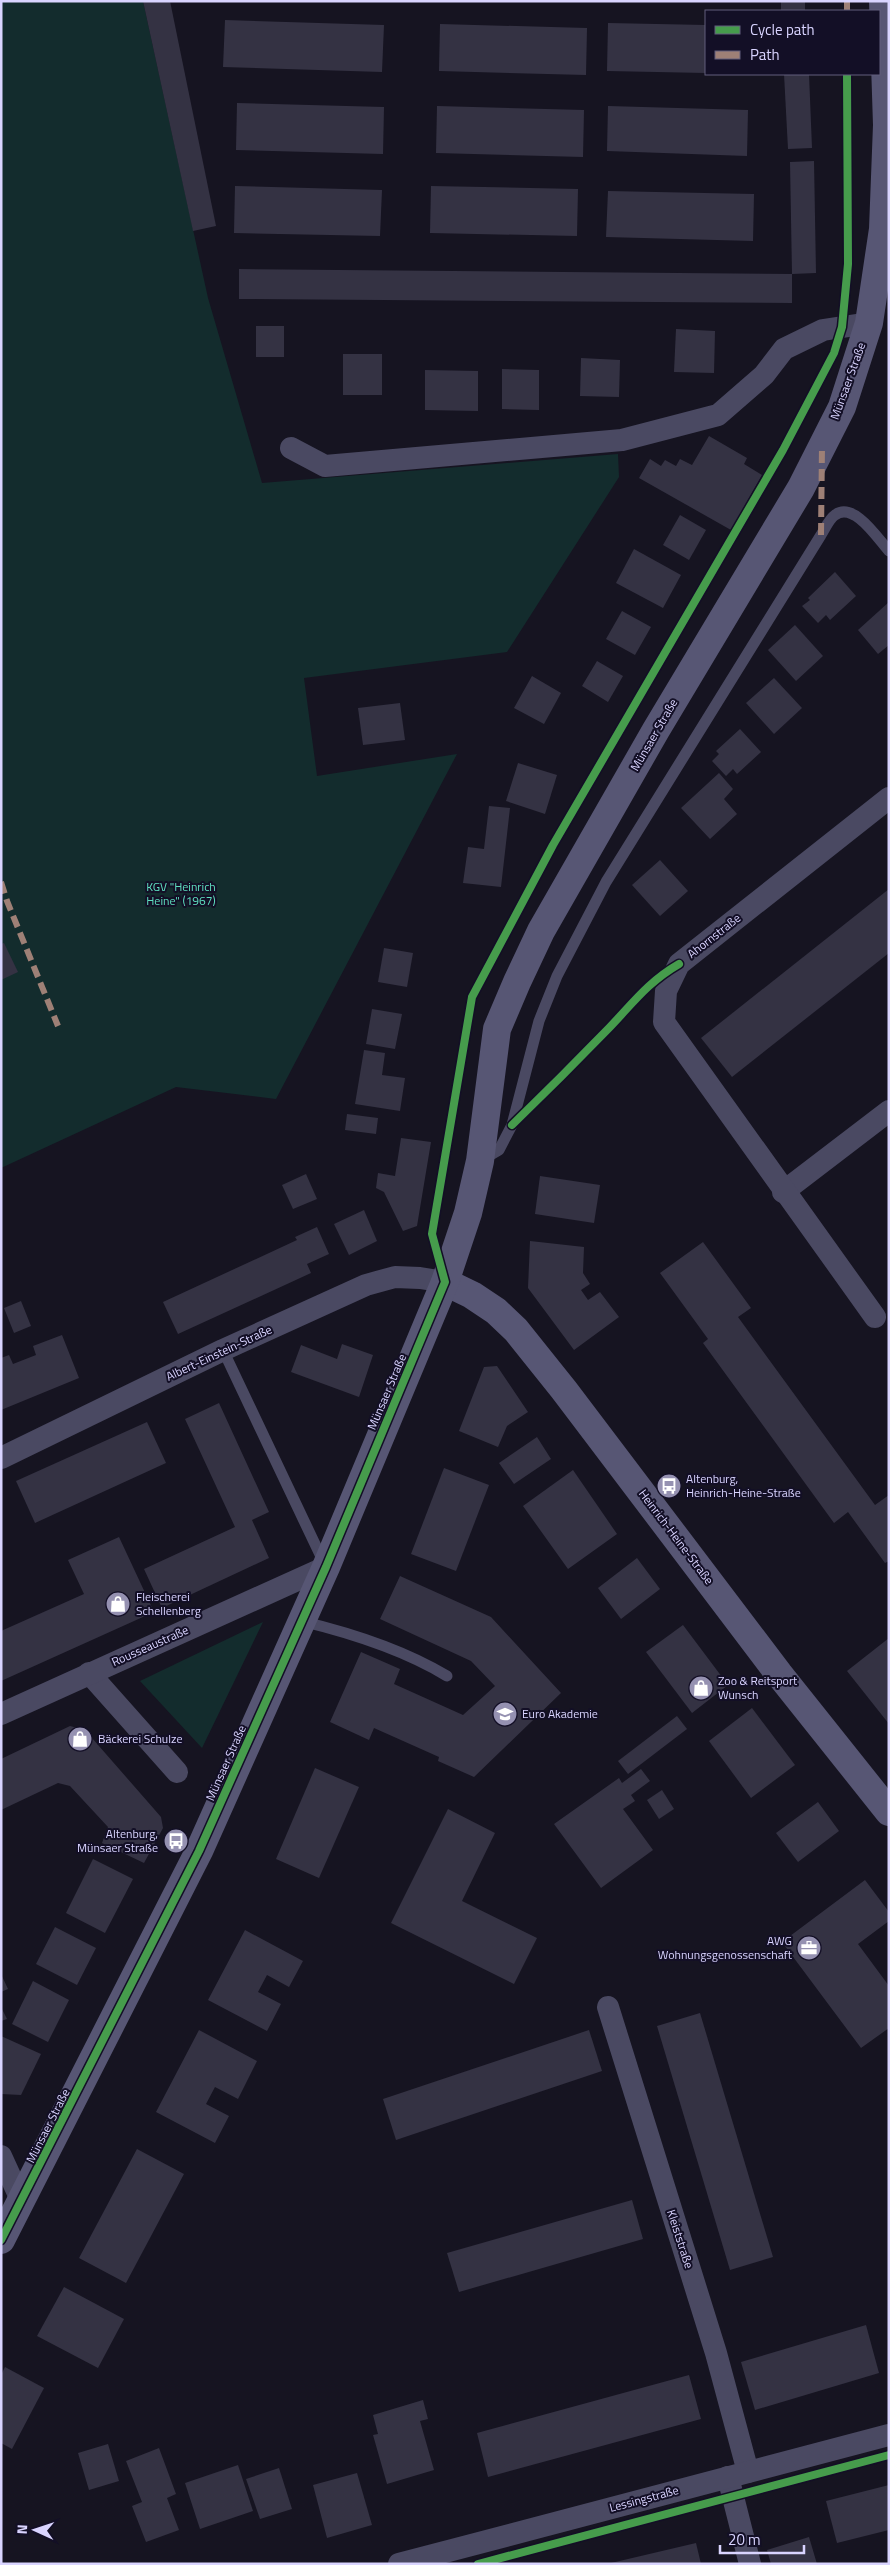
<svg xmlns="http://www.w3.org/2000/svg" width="890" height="2565" font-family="'Titillium Web',sans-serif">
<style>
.green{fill:#132c2d}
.building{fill:#343243}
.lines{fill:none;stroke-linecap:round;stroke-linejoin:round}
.lane{stroke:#4a4962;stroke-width:11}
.street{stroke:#4a4962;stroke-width:22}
.secondary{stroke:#575674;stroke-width:28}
.quiet{stroke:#9e8076;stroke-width:6;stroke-dasharray:12 6;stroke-linecap:butt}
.cycleway-casing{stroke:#130f26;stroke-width:11}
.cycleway{stroke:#469c4c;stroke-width:8}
.labels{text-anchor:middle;stroke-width:4;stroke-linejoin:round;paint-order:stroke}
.street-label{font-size:12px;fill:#d9d4ff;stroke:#130f26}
.park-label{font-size:12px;fill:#5fe0c0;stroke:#130f26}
.poi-label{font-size:12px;fill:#d9d4ff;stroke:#130f26;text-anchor:start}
</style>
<rect width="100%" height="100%" fill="#161421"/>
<g class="green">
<path d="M1,1H143L208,298L262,483L618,454L619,477L507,652L304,678L317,776L457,754L276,1099L176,1087L1,1168Z"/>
<path d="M263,1622L202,1748L140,1681Z"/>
</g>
<g class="building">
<path d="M143,1H170L216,226L193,231Z"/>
<rect x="781" y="1" width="24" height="10"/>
<path d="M225,20L384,25L382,72L223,67Z"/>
<path d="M608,23L706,25V73L607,71Z"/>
<path d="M440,24L587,28L586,75L439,71Z"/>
<path d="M784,74H809L812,148L788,149Z"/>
<path d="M237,103L384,107L383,154L236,150Z"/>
<path d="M437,106L584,110L583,157L436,153Z"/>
<path d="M608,106L748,110L747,156L607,151Z"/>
<path d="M814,161L816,273L792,274L790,162Z"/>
<path d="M235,186L382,190L380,236L234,233Z"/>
<path d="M431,186L578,189L577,236L430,233Z"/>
<path d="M608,191L754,194L753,241L606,237Z"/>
<path d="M239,269L792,274V303L239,299Z"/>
<rect x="256" y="326" width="28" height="31"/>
<path d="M676,329L715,331L714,373L674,372Z"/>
<rect x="343" y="354" width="39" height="41"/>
<path d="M581,358L620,360L619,397L580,396Z"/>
<path d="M502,369L539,370V410L502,409Z"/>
<path d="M425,370L478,371V411L425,410Z"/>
<path d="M709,436L747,458L744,464L762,475L731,530L639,478L650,459L661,466L665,460L676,466L680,459L692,465Z"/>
<path d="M680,515L706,530L689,560L663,545Z"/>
<path d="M634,549L681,575L663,608L616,583Z"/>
<path d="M835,572L856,596L830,620L826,615L818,623L802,606L810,600L808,598Z"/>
<path d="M889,602V645L878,654L858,630Z"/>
<path d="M622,611L651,627L635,655L606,639Z"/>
<path d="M795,625L823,656L796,681L768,650Z"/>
<path d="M597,661L623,676L608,702L582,686Z"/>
<path d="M532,676L561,693L544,724L514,708Z"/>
<path d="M774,678L802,708L774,734L746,703Z"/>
<path d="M400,703L405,740L363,745L358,708Z"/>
<path d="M740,729L761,752L737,774L733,769L726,776L712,761L719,754L716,751Z"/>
<path d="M518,763L557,775L545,814L506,801Z"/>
<path d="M719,773L733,789L724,799L737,814L710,839L681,808Z"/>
<path d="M489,806L510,808L501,887L463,883L468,847L484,849Z"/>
<path d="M660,860L688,891L660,916L632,885Z"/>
<path d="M889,889V953L732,1077L701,1038Z"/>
<path d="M4,943L18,972L1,980V944Z"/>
<path d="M384,948L413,953L407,987L378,982Z"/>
<path d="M372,1009L402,1014L395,1049L366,1044Z"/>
<path d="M364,1050L385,1053L382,1075L405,1078L400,1111L355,1104Z"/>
<path d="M347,1114L378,1118L376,1134L345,1130Z"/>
<path d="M401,1138L431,1142L417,1226L403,1231L384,1192L376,1188L378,1173L395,1176Z"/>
<path d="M306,1174L317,1199L293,1209L282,1185Z"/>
<path d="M540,1176L600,1185L594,1223L535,1214Z"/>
<path d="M364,1210L377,1241L349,1255L334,1224Z"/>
<path d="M317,1227L329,1254L307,1264L311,1273L178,1334L163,1302L297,1240L295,1237Z"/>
<path d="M530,1241L584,1247L583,1273L590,1284L581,1290L588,1300L600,1292L619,1317L574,1350L528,1288Z"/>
<path d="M703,1242L751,1308L738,1317L875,1505L889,1495V1561L885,1563L848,1512L834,1523L703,1343L708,1339L660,1273Z"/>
<path d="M21,1301L31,1326L14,1333L4,1308Z"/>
<path d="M62,1335L79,1378L1,1410V1358L9,1355L13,1364L36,1355L33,1346Z"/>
<path d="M342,1344L373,1355L359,1397L291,1372L301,1345L337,1359Z"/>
<path d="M497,1366L528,1412L507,1426L498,1447L459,1431L484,1367Z"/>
<path d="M219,1403L269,1512L252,1520L269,1558L162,1608L144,1569L235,1527L185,1419Z"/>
<path d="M147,1422L166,1463L35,1523L16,1481Z"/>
<path d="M537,1437L551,1459L514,1484L499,1463Z"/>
<path d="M444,1468L489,1485L456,1571L411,1554Z"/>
<path d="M573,1470L617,1534L568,1569L523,1506Z"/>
<path d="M119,1537L154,1612L1,1681V1631L84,1594L68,1560Z"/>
<path d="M637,1558L660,1589L621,1619L598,1588Z"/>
<path d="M400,1576L491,1617L561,1693L474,1777L438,1761L439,1757L374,1728L369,1740L330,1722L361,1652L400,1669L394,1684L463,1715L495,1686L471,1661L380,1619Z"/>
<path d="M683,1625L728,1685L692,1713L646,1652Z"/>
<path d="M889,1638V1724L847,1671Z"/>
<path d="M752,1708L795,1765L751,1798L709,1741Z"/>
<path d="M677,1716L687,1729L628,1774L618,1761Z"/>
<path d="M70,1726L85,1730L161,1817L163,1828L144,1863L102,1843L108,1827L70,1786L58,1783L1,1810V1759Z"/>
<path d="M315,1768L359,1787L319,1878L276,1859Z"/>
<path d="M641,1769L650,1781L631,1795L635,1801L623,1809L653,1850L601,1888L554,1824L619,1778L622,1783Z"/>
<path d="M662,1790L674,1809L659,1819L647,1800Z"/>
<path d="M818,1802L839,1831L798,1862L776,1833Z"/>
<path d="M448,1809L495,1833L462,1901L537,1938L514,1984L391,1923Z"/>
<path d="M93,1859L133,1879L105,1933L66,1913Z"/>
<path d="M865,1880L889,1912V1921L858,1944L889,1986V2028L861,2048L782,1942Z"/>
<path d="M55,1927L96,1948L77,1985L36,1964Z"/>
<path d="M245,1930L303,1961L289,1987L267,1975L258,1992L281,2004L267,2031L208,2000Z"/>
<path d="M1,1974L8,1989L1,1992Z"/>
<path d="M33,1981L69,2000L48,2042L12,2024Z"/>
<path d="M1,2007L7,2019L1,2021Z"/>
<path d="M700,2013L773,2257L730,2270L657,2026Z"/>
<path d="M199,2030L257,2061L238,2099L215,2087L206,2104L229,2116L215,2143L156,2112Z"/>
<path d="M589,2030L602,2071L396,2140L383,2099Z"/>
<path d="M1,2036L41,2054L21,2095L1,2094Z"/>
<path d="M137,2149L184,2174L126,2283L79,2258Z"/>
<path d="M632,2200L643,2239L459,2292L447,2253Z"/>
<path d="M64,2287L124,2319L98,2368L37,2336Z"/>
<path d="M866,2325L879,2373L755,2410L741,2362Z"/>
<path d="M5,2367L44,2388L12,2449L1,2443V2375Z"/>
<path d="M689,2375L701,2419L488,2477L477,2433Z"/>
<path d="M423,2400L428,2419L420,2421L434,2470L387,2484L373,2435L378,2434L373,2415Z"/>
<path d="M108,2444L119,2481L89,2490L78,2453Z"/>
<path d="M159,2448L176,2494L167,2498L179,2530L146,2542L132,2506L142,2502L126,2461Z"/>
<path d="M238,2465L253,2511L200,2529L185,2483Z"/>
<path d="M279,2468L292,2509L260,2519L246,2479Z"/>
<path d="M357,2473L372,2525L327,2538L313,2485Z"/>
<path d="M889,2485V2530L837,2543L826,2501Z"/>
<path d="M809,2537L817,2564H771L767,2550Z"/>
<path d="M696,2543L701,2564H611V2563Z"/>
</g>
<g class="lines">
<g class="lane">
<path d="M482,1160L499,1150L512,1125L539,1021L557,976L606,882L821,535C825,529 829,519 835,515C854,501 878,539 889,551"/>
<path d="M223,1350L324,1563"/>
<path d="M301,1621C351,1633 404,1650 447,1676"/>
</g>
<g class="street">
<path d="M291,448L325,466L622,440L718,415L764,375L784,349L823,330L869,323"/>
<path d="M783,1192L889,1111"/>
<path d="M875,1317L664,1022L666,991L679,964L889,798"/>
<path d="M1,1458L223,1350L366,1285L395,1277L420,1278L445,1282"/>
<path d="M89,1673L177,1772"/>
<path d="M1,1714L326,1567"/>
<path d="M608,2007L716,2353L748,2472"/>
<path d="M1,2156L22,2202"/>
<path d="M728,2477L750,2564"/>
<path d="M399,2564L889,2435"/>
</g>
<g class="secondary">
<path d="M445,1282L472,1295L496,1311L516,1330L564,1390L779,1674L889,1812"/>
<path d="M1,2240L199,1851L326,1567L445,1282L468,1213L480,1161L497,1029L517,982L541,931L656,730L801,488L842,407L869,323L883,229L887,125L883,1"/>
</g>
<g class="quiet">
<path d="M847,1V11"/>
<path d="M821,535L822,446"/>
<path d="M1,882L7,901L58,1026"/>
</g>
<defs>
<g id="cycleway">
<path d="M512,1125C545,1093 577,1061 609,1028C633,1003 648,982 679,964"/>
<path d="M1,2240L199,1851L326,1567L445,1282L432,1234L472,997L553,845L783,450L834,353L842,327L848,264L847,74"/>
<path d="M478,2564L889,2455"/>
</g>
</defs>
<use href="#cycleway" class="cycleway-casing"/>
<use href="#cycleway" class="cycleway"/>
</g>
<defs>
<symbol id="bus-disc" viewBox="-11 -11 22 22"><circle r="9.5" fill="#9591b1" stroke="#130f26"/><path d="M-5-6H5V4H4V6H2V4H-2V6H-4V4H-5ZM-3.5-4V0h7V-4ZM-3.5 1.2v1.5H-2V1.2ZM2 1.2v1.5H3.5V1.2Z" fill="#fff"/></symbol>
<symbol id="shop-disc" viewBox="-11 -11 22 22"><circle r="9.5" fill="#9591b1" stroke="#130f26"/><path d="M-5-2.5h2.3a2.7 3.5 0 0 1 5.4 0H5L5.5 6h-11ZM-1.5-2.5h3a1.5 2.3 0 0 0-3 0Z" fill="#fff"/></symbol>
<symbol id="school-disc" viewBox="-11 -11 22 22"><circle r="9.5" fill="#9591b1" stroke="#130f26"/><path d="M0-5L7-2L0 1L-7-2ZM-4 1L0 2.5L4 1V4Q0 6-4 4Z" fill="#fff"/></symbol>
<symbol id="office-disc" viewBox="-11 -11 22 22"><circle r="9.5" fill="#9591b1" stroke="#130f26"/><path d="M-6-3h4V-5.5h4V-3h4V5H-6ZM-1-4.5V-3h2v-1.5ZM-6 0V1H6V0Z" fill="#fff"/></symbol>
</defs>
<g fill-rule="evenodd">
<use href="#bus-disc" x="655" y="1472" width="28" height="28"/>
<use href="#shop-disc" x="104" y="1590" width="28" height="28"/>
<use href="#shop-disc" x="687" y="1674" width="28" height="28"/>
<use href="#school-disc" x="491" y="1700" width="28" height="28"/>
<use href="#shop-disc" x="66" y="1725" width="28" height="28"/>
<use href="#bus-disc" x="162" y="1827" width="28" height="28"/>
<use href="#office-disc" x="795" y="1934" width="28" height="28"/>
</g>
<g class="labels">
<g class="street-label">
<text transform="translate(848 381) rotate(-70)" y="4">Münsaer Straße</text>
<text transform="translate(654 735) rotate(-60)" y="4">Münsaer Straße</text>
<text transform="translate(714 936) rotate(-38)" y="4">Ahornstraße</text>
<text transform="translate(219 1353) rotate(-25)" y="4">Albert-Einstein-Straße</text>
<text transform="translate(387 1392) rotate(-67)" y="4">Münsaer Straße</text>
<text transform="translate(676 1537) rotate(53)" y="4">Heinrich-Heine-Straße</text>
<text transform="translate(150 1646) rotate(-24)" y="4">Rousseaustraße</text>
<text transform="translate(226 1763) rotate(-66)" y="4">Münsaer Straße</text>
<text transform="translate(48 2126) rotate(-63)" y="4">Münsaer Straße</text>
<text transform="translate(680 2239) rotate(72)" y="4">Kleiststraße</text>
<text transform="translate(644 2499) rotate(-15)" y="4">Lessingstraße</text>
</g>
<g class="park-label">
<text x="181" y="891">KGV "Heinrich<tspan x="181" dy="14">Heine" (1967)</tspan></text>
</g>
<g class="poi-label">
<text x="686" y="1483">Altenburg,<tspan x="686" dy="14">Heinrich-Heine-Straße</tspan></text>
<text x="136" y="1601">Fleischerei<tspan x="136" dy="14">Schellenberg</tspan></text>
<text x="718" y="1685">Zoo &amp; Reitsport<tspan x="718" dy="14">Wunsch</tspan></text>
<text x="522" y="1718">Euro Akademie</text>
<text x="98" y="1743">Bäckerei Schulze</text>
<text x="158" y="1838" text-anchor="end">Altenburg,<tspan x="158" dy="14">Münsaer Straße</tspan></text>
<text x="792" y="1945" text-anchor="end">AWG<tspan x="792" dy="14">Wohnungsgenossenschaft</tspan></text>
</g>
</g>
<rect width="890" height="2565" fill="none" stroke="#d9d4ff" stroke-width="5"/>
<rect x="705" y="10" width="175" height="65" fill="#130f26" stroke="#625e7d"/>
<rect x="715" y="26" width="25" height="8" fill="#469c4c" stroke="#625e7d"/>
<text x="750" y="35" font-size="15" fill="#d9d4ff">Cycle path</text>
<rect x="715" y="51" width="25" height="8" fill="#9e8076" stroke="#625e7d"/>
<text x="750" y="60" font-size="15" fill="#d9d4ff">Path</text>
<g transform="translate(35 2530) rotate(273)" stroke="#130f26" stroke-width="4" paint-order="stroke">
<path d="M0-4L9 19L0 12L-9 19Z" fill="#d9d4ff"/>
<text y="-8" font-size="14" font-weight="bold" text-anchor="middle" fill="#d9d4ff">N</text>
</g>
<path d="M720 2545v8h84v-8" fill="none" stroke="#d9d4ff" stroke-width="2.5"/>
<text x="728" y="2545" font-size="15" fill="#d9d4ff" stroke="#130f26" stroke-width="4" paint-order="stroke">20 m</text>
</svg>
